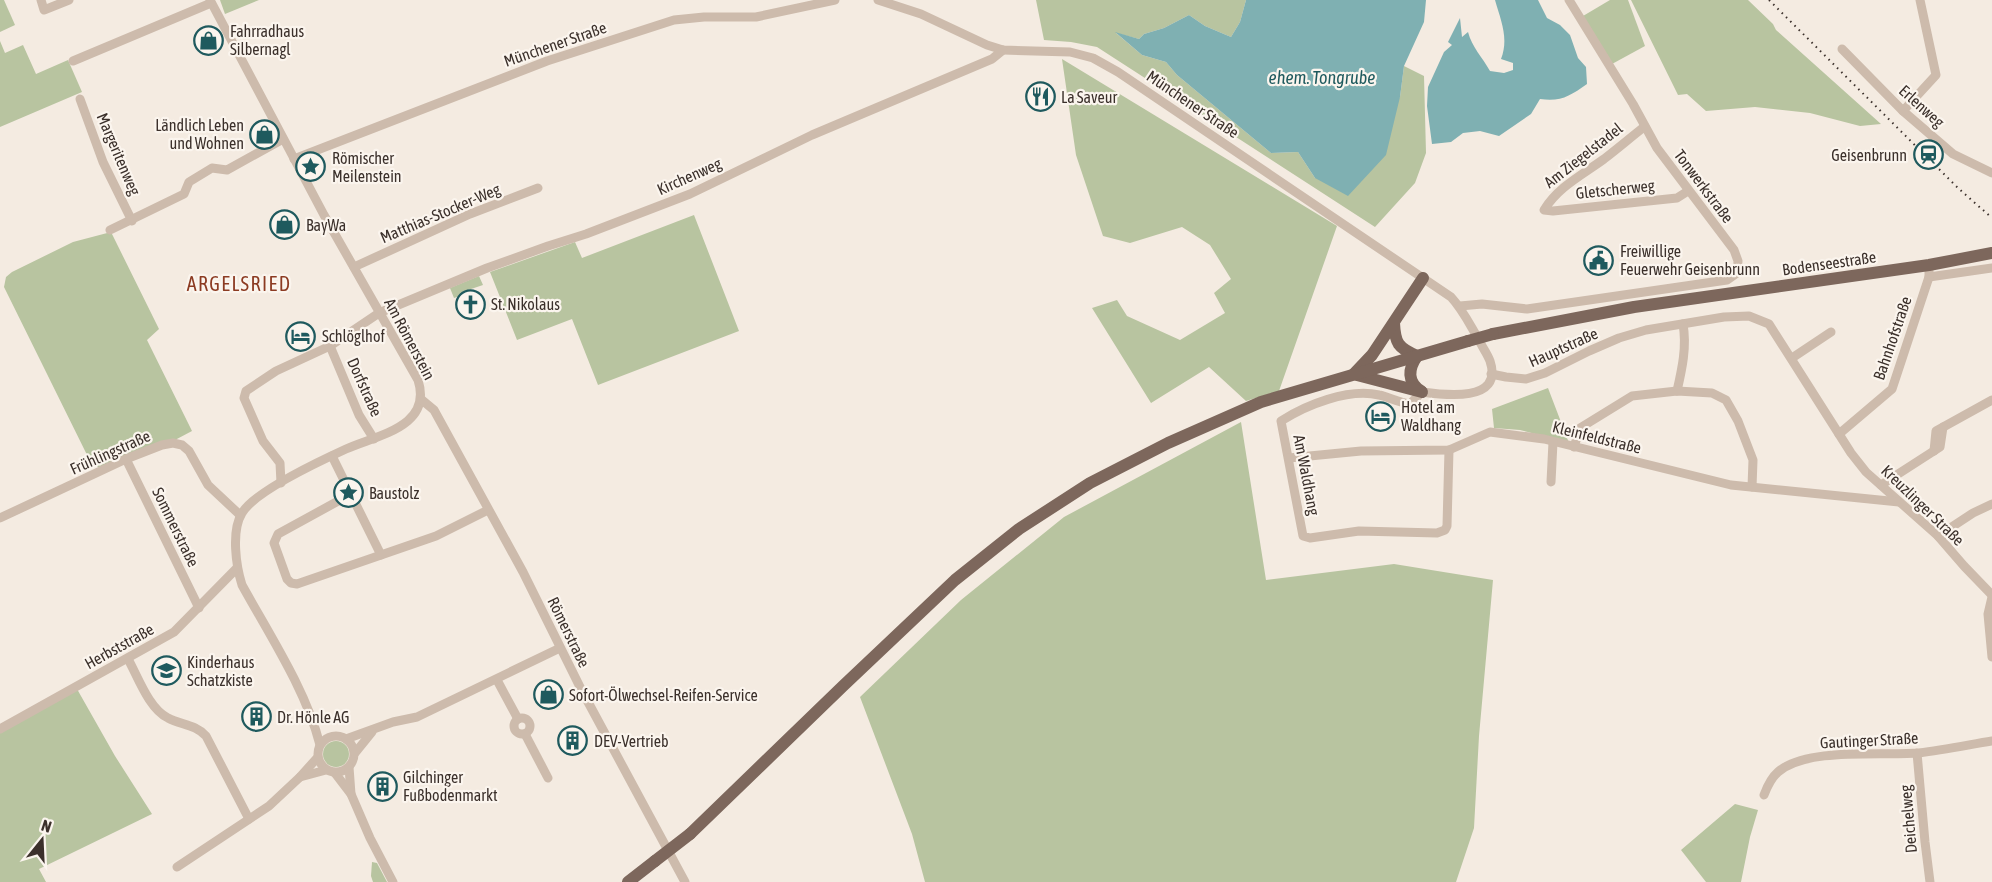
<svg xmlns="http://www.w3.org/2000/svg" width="1992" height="882" font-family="'Asap Condensed',sans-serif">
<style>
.green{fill:#b8c4a0}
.water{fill:#7fb0b2}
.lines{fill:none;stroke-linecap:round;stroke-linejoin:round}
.minor{stroke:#cdbbac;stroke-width:9}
.major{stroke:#7d675c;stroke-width:12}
.rail{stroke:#3b302b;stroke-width:2;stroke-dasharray:1.5 4.5;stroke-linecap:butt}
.major-bridge{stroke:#7d675c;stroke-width:12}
.labels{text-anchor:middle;stroke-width:4.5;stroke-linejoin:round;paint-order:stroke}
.poi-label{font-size:16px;fill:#3b302b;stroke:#fbf5ee;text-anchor:start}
.street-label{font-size:16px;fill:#3b302b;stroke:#fbf5ee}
.water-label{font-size:18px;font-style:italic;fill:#1f5a5e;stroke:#fbf5ee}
.quarter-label{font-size:20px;letter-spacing:1.5px;fill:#8c3b22;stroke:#fbf5ee}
</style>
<rect width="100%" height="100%" fill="#f4ebe1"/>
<g class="green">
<path d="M0,0H4L15,25L0,32Z"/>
<path d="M220,0H259L225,14Z"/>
<path d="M1036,0H1246L1240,22L1231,37L1205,26L1189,15L1164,28L1144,34L1139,39L1116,33L1142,55L1166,62L1177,75L1271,153L1298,152L1315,178L1400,97L1404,66L1424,76L1426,153L1415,183L1375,227L1097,47L1071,42L1044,40Z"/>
<path d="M1610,0H1628L1645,46L1612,64L1583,16Z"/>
<path d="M1631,0H1748L1773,24L1776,30L1881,124L1860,126L1810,113L1755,107L1706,111L1687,94L1678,95Z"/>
<path d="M0,41L5,53L23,45L36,74L68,60L82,92L0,127Z"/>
<path d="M1062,59L1337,226L1279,391L1246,401L1209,367L1151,403L1092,308L1117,300L1127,316L1180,340L1225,313L1214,293L1231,279L1210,245L1182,227L1130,243L1103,236L1076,155Z"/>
<path d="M694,215L739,331L598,385L572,319L517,340L490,272L575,242L582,258Z"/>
<path d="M111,232L159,329L147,340L192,431L175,440L101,468L92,465L4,287L6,277L12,272L73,242Z"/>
<path d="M479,276L483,285L462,292L463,295L454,298L450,288Z"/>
<path d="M1548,388L1569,443L1520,430L1494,428L1492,409Z"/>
<path d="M1241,422L1266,580L1394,564L1493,580L1479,736L1474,828L1456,882H925L912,834L860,697L961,600L1064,517Z"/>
<path d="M77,689L115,756L152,814L39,869L46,882H0V732Z"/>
<circle cx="336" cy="754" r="13"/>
<path d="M1735,804L1758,810L1750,837L1741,882H1706L1681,850Z"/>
<path d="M372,862L377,863L387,882H373L371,876Z"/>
</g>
<g class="water">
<path d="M1246,0H1426L1424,22L1404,66L1400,97L1386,155L1348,196L1315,178L1298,152L1271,153L1177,75L1166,62L1142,55L1115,32L1139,39L1144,34L1164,28L1189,15L1205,26L1231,37L1240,22Z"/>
<path d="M1495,0H1538L1547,18L1560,25L1570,35L1578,58L1586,67L1587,84C1570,96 1561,102 1540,99L1531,114L1499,136L1480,131L1463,133L1451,142L1432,144L1427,106L1428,87L1444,52L1452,45L1448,42L1460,18L1462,37L1468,32C1472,47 1482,57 1490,71L1504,73L1513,70V63L1501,59C1509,38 1501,21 1495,0Z"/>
</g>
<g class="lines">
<g class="minor">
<path d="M41,0L44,10L69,0"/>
<path d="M210,0L324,215L418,380C433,427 377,435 346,449C322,460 255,491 242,513C231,531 236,566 242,585C269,634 306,690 320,745"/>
<path d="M878,0L921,14L987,45L1003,50L1070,52L1093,58L1118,72L1451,297C1463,310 1470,325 1479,340C1482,347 1487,353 1490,361C1504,403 1444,395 1422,392L1410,404C1399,403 1389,397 1379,395C1348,388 1306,405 1281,421L1303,536L1310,538L1359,531L1437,533L1445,530L1447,526L1449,450"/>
<path d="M1842,49L1903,111L1953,154L1992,173"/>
<path d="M73,61L211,3"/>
<path d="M80,99L103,162L132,221"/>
<path d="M1903,111L1936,75L1920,0"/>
<path d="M1644,127C1630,138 1617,149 1604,159C1582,175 1558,187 1544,210L1553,211L1677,198L1688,191"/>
<path d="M294,159L547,61L674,20L704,17H756L835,0"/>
<path d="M110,230L184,194L189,182L212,168L227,170L283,139"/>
<path d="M354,267L470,214L538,188"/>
<path d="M1929,277L1992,268"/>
<path d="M1460,306L1482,304L1527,309L1727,280L1737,273L1738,261L1734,250L1657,148L1633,104L1569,0"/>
<path d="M330,346L359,415L374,439"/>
<path d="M1792,358L1831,332"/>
<path d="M1491,374L1506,377L1526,379L1545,373L1589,351L1619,338L1646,330L1724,317L1749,316L1769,324L1851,453L1866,472L1938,536L1964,566L1992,595"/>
<path d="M1677,391C1682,369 1687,347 1683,324"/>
<path d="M422,400L434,410L523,572L581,689L685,882"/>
<path d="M1839,434L1892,389L1929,277V265"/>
<path d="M1574,447L1580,428L1632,396L1677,391L1712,393L1726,400L1738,421L1753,460L1752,487"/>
<path d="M1934,451L1936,431L1992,400"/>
<path d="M332,456L381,555"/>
<path d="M1289,458L1361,451L1449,450L1490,432L1544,439L1731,485L1899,502"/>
<path d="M126,459L199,608"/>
<path d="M1551,482L1553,442"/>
<path d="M281,483L280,463L263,441L244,398L246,391L276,371L330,346L379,313L487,268L548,246L586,234L690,194L812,135L992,59L1003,50"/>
<path d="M1881,485L1940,447L1943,427"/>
<path d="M351,494L278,534L274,543L287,579L291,583L297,584L436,536L488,510"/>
<path d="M0,518L126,459L162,445L173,443L182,445L189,451L208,485L240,515"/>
<path d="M1938,536L1973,513L1992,504"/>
<path d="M1992,597L1988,614L1992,657"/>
<path d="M128,659C138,677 149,709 168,718C181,725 195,724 206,736L249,819"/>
<path d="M497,680L518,719"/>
<circle cx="522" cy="726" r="8"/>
<path d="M0,729L174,632L236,569"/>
<path d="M525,734L548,778"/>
<circle cx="336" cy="754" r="18"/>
<path d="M346,739L393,722L417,717L560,648"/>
<path d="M355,753L372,732"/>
<path d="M1917,753L1925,842L1930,882"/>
<path d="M349,767L351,794"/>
<path d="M335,773L351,794L370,838L393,882"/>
<path d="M300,777L326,770"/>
<path d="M1764,795C1767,787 1771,778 1778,772C1806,747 1882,756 1919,753C1943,750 1968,745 1992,741"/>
<path d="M177,867L269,806L300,777L318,757"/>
</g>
<g class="major">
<path d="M1394,323C1395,343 1398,348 1417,356"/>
<path d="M1493,334L1634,307L1929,265L1992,253"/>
<path d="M1417,356C1408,369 1407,382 1421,391"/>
<path d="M1354,374L1372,355L1423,278"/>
<path d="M1357,375L1422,392"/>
<path d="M690,834L843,686L955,580L1019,529L1090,483L1168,443L1261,402L1468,341"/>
<path d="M628,882L655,861"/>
</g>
<path class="rail" d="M1769,0L1958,188L1992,218"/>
<g class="major-bridge">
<path d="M1468,341L1493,334"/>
<path d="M655,861L690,834"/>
</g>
</g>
<defs>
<symbol id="shop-ring" viewBox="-11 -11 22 22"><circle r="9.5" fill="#fbf5ee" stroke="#1f5a5e" stroke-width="1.5"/><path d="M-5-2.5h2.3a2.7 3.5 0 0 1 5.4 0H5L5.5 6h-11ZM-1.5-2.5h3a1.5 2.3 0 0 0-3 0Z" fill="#1f5a5e"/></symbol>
<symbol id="restaurant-ring" viewBox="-11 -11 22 22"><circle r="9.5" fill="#fbf5ee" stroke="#1f5a5e" stroke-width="1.5"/><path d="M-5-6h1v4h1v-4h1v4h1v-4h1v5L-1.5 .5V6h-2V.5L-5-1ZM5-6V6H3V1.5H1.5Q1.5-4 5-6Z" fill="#1f5a5e"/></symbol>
<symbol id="station-ring" viewBox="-11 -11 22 22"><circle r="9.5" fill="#fbf5ee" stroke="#1f5a5e" stroke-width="1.5"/><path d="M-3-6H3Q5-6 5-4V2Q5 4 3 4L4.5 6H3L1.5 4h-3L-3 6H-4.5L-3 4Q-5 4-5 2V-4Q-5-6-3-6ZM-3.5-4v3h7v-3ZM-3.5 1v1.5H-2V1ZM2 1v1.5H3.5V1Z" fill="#1f5a5e"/></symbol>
<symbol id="sight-ring" viewBox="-11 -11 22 22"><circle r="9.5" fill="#fbf5ee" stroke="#1f5a5e" stroke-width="1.5"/><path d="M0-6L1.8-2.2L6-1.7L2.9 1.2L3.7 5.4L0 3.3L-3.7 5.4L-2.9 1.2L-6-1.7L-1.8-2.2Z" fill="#1f5a5e"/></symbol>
<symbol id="civic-ring" viewBox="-11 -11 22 22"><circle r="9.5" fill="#fbf5ee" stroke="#1f5a5e" stroke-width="1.5"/><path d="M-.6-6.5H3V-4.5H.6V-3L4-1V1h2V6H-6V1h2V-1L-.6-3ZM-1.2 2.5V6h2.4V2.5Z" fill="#1f5a5e"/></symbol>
<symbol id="church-ring" viewBox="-11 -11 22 22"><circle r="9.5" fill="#fbf5ee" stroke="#1f5a5e" stroke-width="1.5"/><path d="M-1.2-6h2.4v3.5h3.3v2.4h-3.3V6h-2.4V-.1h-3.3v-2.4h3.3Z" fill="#1f5a5e"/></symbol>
<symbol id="hotel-ring" viewBox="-11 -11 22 22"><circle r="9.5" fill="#fbf5ee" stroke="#1f5a5e" stroke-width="1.5"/><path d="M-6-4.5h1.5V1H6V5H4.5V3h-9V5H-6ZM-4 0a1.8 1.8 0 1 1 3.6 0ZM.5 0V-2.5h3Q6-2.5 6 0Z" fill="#1f5a5e"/></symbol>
<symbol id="school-ring" viewBox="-11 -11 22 22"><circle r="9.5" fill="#fbf5ee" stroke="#1f5a5e" stroke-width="1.5"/><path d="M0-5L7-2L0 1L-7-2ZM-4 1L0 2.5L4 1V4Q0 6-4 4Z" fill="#1f5a5e"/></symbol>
<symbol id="building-ring" viewBox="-11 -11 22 22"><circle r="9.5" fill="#fbf5ee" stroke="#1f5a5e" stroke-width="1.5"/><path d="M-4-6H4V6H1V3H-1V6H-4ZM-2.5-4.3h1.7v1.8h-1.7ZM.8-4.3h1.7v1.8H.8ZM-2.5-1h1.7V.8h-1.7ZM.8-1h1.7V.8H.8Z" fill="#1f5a5e"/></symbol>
</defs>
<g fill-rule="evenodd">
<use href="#shop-ring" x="192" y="24" width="33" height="33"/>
<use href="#restaurant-ring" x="1024" y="80" width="33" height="33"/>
<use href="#shop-ring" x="248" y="118" width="33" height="33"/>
<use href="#station-ring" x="1912" y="138" width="33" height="33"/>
<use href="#sight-ring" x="294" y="150" width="33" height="33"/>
<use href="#shop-ring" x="268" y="208" width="33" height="33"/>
<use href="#civic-ring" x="1582" y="244" width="33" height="33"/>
<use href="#church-ring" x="454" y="288" width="33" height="33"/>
<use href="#hotel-ring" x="284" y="320" width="33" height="33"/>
<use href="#hotel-ring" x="1364" y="400" width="33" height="33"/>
<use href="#sight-ring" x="332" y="476" width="33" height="33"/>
<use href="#school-ring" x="150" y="654" width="33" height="33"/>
<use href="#shop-ring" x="532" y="678" width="33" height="33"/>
<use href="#building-ring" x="240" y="700" width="33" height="33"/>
<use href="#building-ring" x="556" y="724" width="33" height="33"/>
<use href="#building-ring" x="366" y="770" width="33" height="33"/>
</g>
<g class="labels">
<g class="poi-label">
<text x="230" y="37">Fahrradhaus<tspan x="230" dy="18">Silbernagl</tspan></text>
<text x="1061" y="103">La Saveur</text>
<text x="244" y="131" text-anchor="end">Ländlich Leben<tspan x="244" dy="18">und Wohnen</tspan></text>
<text x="1907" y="161" text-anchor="end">Geisenbrunn</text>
<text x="332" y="164">Römischer<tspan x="332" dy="18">Meilenstein</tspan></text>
<text x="306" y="231">BayWa</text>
<text x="1620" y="257">Freiwillige<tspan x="1620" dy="18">Feuerwehr Geisenbrunn</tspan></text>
<text x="491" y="310">St. Nikolaus</text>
<text x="322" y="342">Schlöglhof</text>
<text x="1401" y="413">Hotel am<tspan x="1401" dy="18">Waldhang</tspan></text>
<text x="369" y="499">Baustolz</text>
<text x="187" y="668">Kinderhaus<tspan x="187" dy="18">Schatzkiste</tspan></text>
<text x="569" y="701">Sofort-Ölwechsel-Reifen-Service</text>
<text x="277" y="723">Dr. Hönle AG</text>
<text x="594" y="747">DEV-Vertrieb</text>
<text x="403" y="783">Gilchinger<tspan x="403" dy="18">Fußbodenmarkt</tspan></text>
</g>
<g class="street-label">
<text transform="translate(555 44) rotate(-19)" y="6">Münchener Straße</text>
<text transform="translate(1193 104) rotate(34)" y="6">Münchener Straße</text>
<text transform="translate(1922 106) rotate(42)" y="6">Erlenweg</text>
<text transform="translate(119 154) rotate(67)" y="6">Margeritenweg</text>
<text transform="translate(1583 155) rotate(-38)" y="6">Am Ziegelstadel</text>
<text transform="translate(689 176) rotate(-24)" y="6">Kirchenweg</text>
<text transform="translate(1704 186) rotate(53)" y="6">Tonwerkstraße</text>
<text transform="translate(1615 189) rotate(-6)" y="6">Gletscherweg</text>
<text transform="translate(440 213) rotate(-23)" y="6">Matthias-Stocker-Weg</text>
<text transform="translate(1829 263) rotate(-8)" y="6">Bodenseestraße</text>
<text transform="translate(1892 338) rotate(-71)" y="6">Bahnhofstraße</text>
<text transform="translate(410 339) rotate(62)" y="6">Am Römerstein</text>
<text transform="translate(1563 347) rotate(-24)" y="6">Hauptstraße</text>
<text transform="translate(365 387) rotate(66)" y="6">Dorfstraße</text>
<text transform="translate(1597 437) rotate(14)" y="6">Kleinfeldstraße</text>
<text transform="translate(110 452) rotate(-24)" y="6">Frühlingstraße</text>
<text transform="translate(1307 475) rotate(79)" y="6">Am Waldhang</text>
<text transform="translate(1923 505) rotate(44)" y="6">Kreuzlinger Straße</text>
<text transform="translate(176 527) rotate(64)" y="6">Sommerstraße</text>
<text transform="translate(569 632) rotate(64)" y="6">Römerstraße</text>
<text transform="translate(119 646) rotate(-29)" y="6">Herbststraße</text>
<text transform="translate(1869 740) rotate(-3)" y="6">Gautinger Straße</text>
<text transform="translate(1908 819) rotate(-95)" y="6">Deichelweg</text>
</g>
<g class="water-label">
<text x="1322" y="84">ehem. Tongrube</text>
</g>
<g class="quarter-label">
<text x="239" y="291">ARGELSRIED</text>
</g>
</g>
<g transform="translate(42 840) rotate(18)" stroke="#fbf5ee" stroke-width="4.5" paint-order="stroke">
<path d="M0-4.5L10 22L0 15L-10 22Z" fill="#3b302b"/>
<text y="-9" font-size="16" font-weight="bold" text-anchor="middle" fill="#3b302b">N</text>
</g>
</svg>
